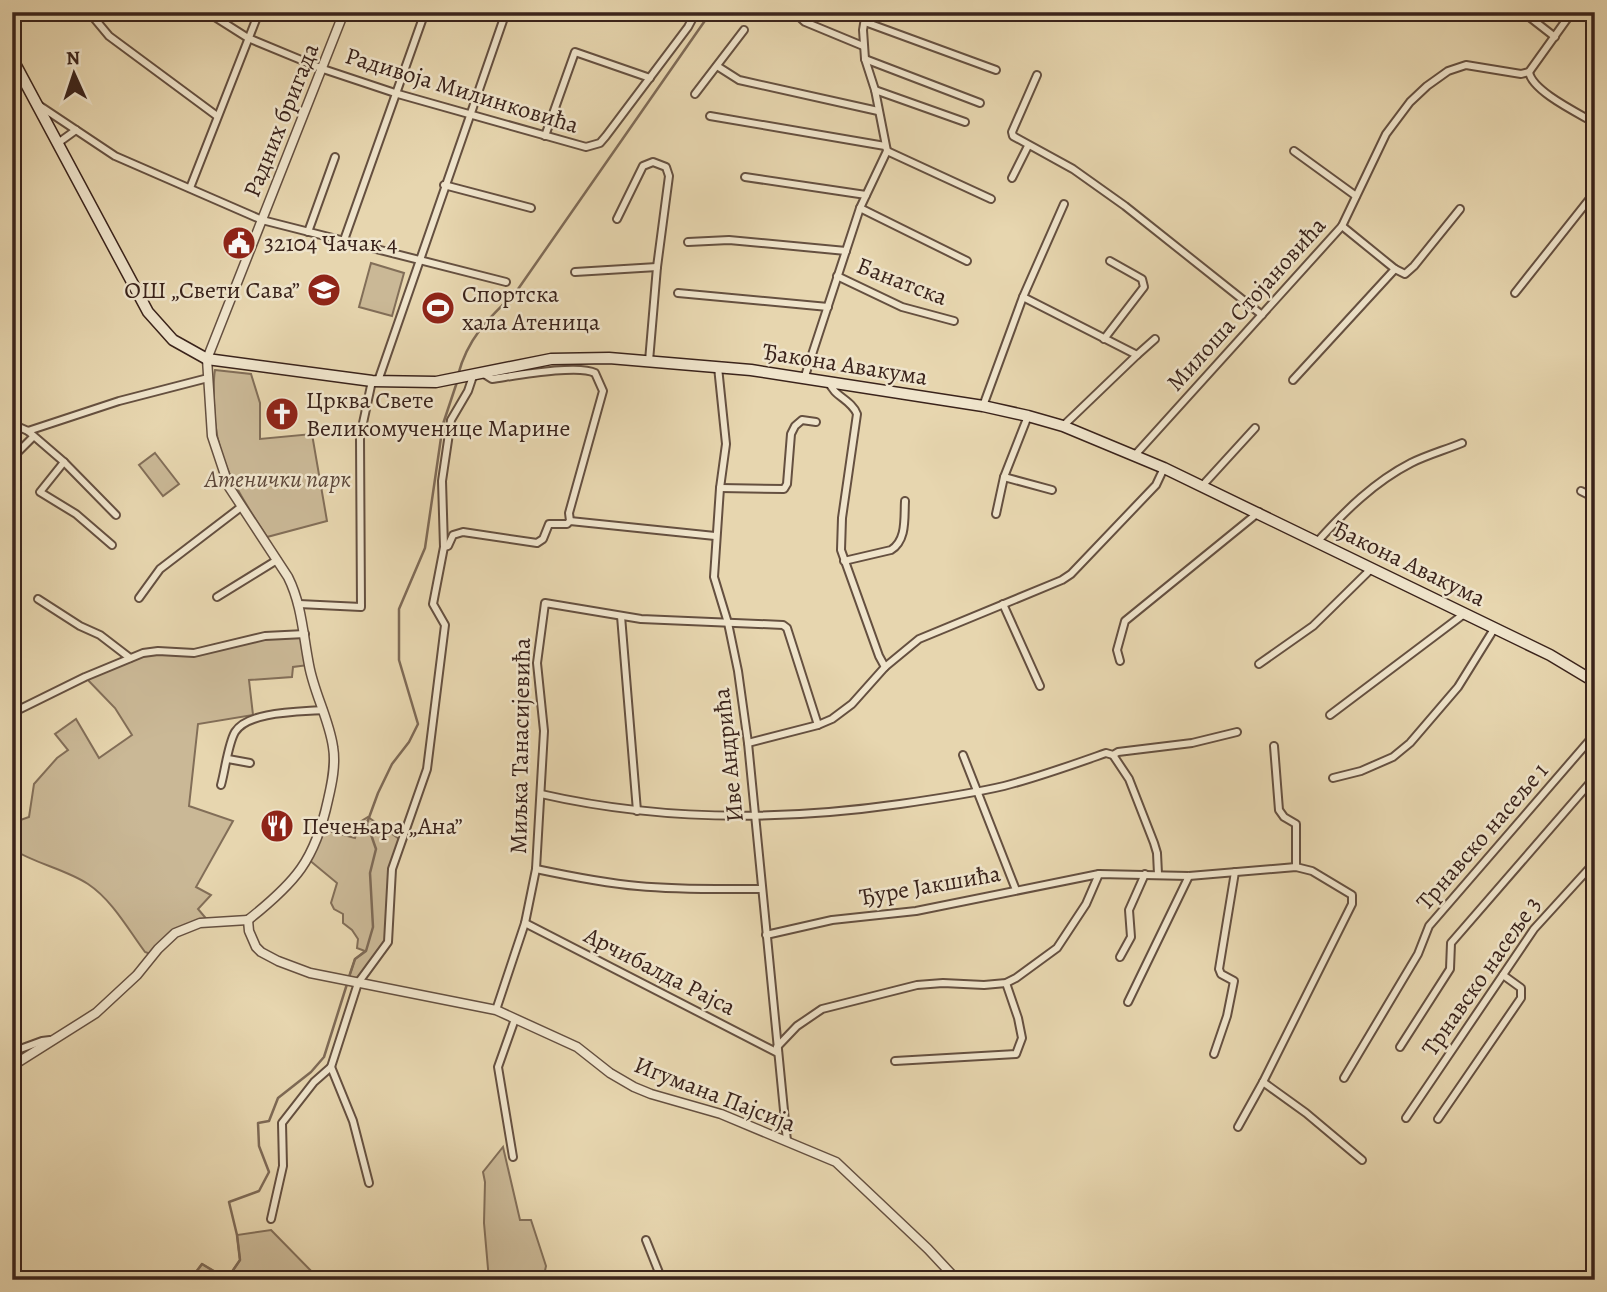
<svg xmlns="http://www.w3.org/2000/svg" width="1607" height="1292" font-family="Alegreya,serif">
<style>
.green{fill:#cab896;stroke:#826e58;stroke-width:2}
.lines{fill:none;stroke-linecap:round;stroke-linejoin:round}
.stream{stroke:#7e6a56;stroke-width:2.5}
.minor-casing{stroke:#655040;stroke-width:10}
.tertiary-casing{stroke:#655040;stroke-width:11}
.secondary-casing{stroke:#3a231b;stroke-width:13}
.minor{stroke:#efe4cb;stroke-width:6}
.tertiary{stroke:#efe4cb;stroke-width:8}
.secondary{stroke:#efe4cb;stroke-width:10}
.labels{text-anchor:middle;stroke-width:5;stroke-linejoin:round;paint-order:stroke}
.street-label{font-size:24px;fill:#3a231b;stroke:#efe4cb}
.poi-label{font-size:24px;fill:#3a231b;stroke:#efe4cb;text-anchor:start}
.park-label{font-size:24px;font-style:italic;fill:#5e483a;stroke:#efe4cb}
</style>
<rect width="100%" height="100%" fill="#e7d6af"/>
<filter id="stains"><feTurbulence type="fractalNoise" baseFrequency=".00286" numOctaves="4"/><feColorMatrix values="0 0 0 0 .2 0 0 0 0 .09 0 0 0 0 .02 0 0 0 .5 -.17"/></filter>
<radialGradient id="worn" r=".72"><stop offset=".6" stop-color="#630" stop-opacity="0"/><stop offset="1" stop-color="#630" stop-opacity=".3"/></radialGradient>
<g class="green">
<path d="M371,263L404,273L392,316L359,307Z"/>
<path d="M215,370L251,374L260,403V439L312,434L327,521L267,537C238,492 214,459 214,403C214,392 213,381 215,370Z"/>
<path d="M155,453L179,484L163,496L139,465Z"/>
<path d="M305,634L309,665L293,667L292,677L249,680L253,715L198,724L189,806L233,821L196,887L211,895L198,909L209,922L184,928L153,955L145,952C128,929 112,900 88,884C65,869 36,864 12,849V823L29,817L34,784L57,758L68,750L55,734L76,719L99,758L132,735L115,708L85,677L143,653H194L265,636Z"/>
<path d="M368,817L402,841L392,869L388,942L358,983L348,980L355,959L365,951L357,948L358,939L352,930L343,923V914L334,909L331,903L337,883L308,859L321,829L355,838L360,822Z"/>
<path d="M503,1147L520,1220H531L546,1266L543,1280H489L484,1223L485,1182L483,1172Z"/>
<path d="M271,1230L320,1280H190L202,1264L227,1279L240,1260L237,1235Z"/>
</g>
<g class="lines">
<g class="stream">
<path d="M458,375C468,337 489,318 516,292L711,12"/>
<path d="M349,977L355,959L366,951L373,927L370,873L376,849L367,823L378,793L392,764L409,742L418,724L399,660V609L425,548L443,424L457,382"/>
<path d="M190,1280L202,1264L227,1279L240,1260L237,1235L229,1202L259,1191L269,1172L259,1146L258,1123L269,1121L278,1098L311,1072L324,1057L347,984"/>
</g>
<defs>
<g id="minor">
<path d="M89,12L109,36L217,116"/>
<path d="M207,12L248,38L323,69L398,94L586,147L600,143L606,136L688,27L696,12"/>
<path d="M794,12L805,22L863,46"/>
<path d="M1523,12L1555,37"/>
<path d="M865,22L996,70"/>
<path d="M865,59L980,103"/>
<path d="M717,66L739,80L878,111"/>
<path d="M1529,72C1532,91 1578,113 1595,123"/>
<path d="M1037,75L1012,132L1013,136L1073,169L1125,206L1262,315"/>
<path d="M875,90L965,122"/>
<path d="M695,94L744,30"/>
<path d="M40,106L115,156L262,220L506,282"/>
<path d="M710,116L885,146"/>
<path d="M545,136L575,52L650,78"/>
<path d="M58,143L76,130"/>
<path d="M887,151L991,199"/>
<path d="M1294,151L1356,196"/>
<path d="M745,177L866,195"/>
<path d="M1012,178L1028,146"/>
<path d="M444,185L531,208"/>
<path d="M190,188L259,12"/>
<path d="M860,208L967,261"/>
<path d="M617,219L643,166L653,162L666,167L669,176L657,267L649,361"/>
<path d="M1342,226L1395,269L1405,274L1414,266L1460,209"/>
<path d="M308,232L335,157"/>
<path d="M344,240L425,12"/>
<path d="M688,242L729,240L846,251"/>
<path d="M575,272L657,267"/>
<path d="M837,276L902,307L954,321"/>
<path d="M678,293L828,307"/>
<path d="M1515,293L1595,192"/>
<path d="M1023,297L1137,355L1063,426"/>
<path d="M1104,339L1144,287L1142,279L1110,261"/>
<path d="M1137,355L1155,339"/>
<path d="M718,367L726,444L720,488L714,577L728,623L738,671L748,743L787,1141"/>
<path d="M484,374L492,379C514,376 578,364 595,373L603,391L569,513L570,521"/>
<path d="M804,379L860,208L887,151L875,90L865,59L863,30L866,12"/>
<path d="M1293,380L1395,269"/>
<path d="M378,381L506,12"/>
<path d="M829,382C834,397 851,399 857,414L842,518L841,550L879,656L885,667"/>
<path d="M983,406L1023,297L1064,204"/>
<path d="M12,424L28,431L119,401L208,378"/>
<path d="M28,431L64,462L116,515"/>
<path d="M1135,455L1342,226L1386,134L1410,102L1427,86L1448,71L1466,65L1521,74L1529,72L1572,12"/>
<path d="M12,458L33,437"/>
<path d="M64,462L40,492L76,514L112,545"/>
<path d="M1004,477L1052,490"/>
<path d="M1202,486L1255,428"/>
<path d="M720,488L784,489L787,484L791,434L795,426L802,420L816,422"/>
<path d="M1581,491L1595,498"/>
<path d="M996,514L1004,477L1028,416"/>
<path d="M1318,541C1345,511 1374,482 1411,463C1427,455 1445,450 1462,443"/>
<path d="M444,547L448,546L453,535L463,532L537,543L543,539L549,524H567L570,521L715,536"/>
<path d="M844,561L891,550C907,540 904,518 905,501"/>
<path d="M217,597L277,560"/>
<path d="M139,598L160,569L241,507"/>
<path d="M38,599L80,626L100,635L130,658"/>
<path d="M299,604L361,607L360,437L372,381"/>
<path d="M1003,604L1040,686"/>
<path d="M621,616L637,811"/>
<path d="M1120,661L1117,650L1125,621L1259,512"/>
<path d="M1259,664L1313,626L1372,568"/>
<path d="M12,713L85,677L143,653L158,651L194,653L265,636L305,634"/>
<path d="M1330,715L1464,614"/>
<path d="M748,743L818,725L832,719L852,704L885,667L919,639L1062,580L1071,574L1156,485L1164,468"/>
<path d="M1274,746L1279,810L1284,817L1296,824V867"/>
<path d="M963,755L1016,890"/>
<path d="M1113,755L1129,779L1154,843L1157,853L1158,874"/>
<path d="M228,759L250,763"/>
<path d="M1333,778L1361,771L1393,757L1410,743L1458,687L1494,629"/>
<path d="M221,785C225,771 228,744 235,732C248,711 300,712 323,710"/>
<path d="M541,794C659,821 781,821 900,804C935,799 970,794 1004,786C1039,777 1072,765 1106,753L1113,755L1118,752L1192,743L1237,732"/>
<path d="M536,869C569,876 603,883 638,886C679,890 721,889 762,889"/>
<path d="M525,923L778,1053"/>
<path d="M766,935L832,920L916,911L1099,874"/>
<path d="M1120,957L1131,937L1129,910L1145,874"/>
<path d="M1128,1002L1189,876"/>
<path d="M496,1010L525,923L536,869L544,731L537,663L545,603L641,619L783,625L787,628L818,725"/>
<path d="M777,1047L797,1026L822,1009L917,985L943,983L984,985L1006,983L1016,978L1057,948L1086,904L1099,874L1189,876L1296,867L1312,871L1352,895V904L1263,1082L1238,1127"/>
<path d="M1400,1047L1450,969L1451,943L1595,777"/>
<path d="M12,1052L42,1041L50,1040"/>
<path d="M1214,1054L1227,1016L1234,981L1221,974L1219,969L1235,872"/>
<path d="M895,1061L1016,1054L1022,1038L1018,1018L1006,983"/>
<path d="M331,1067L353,1121L369,1183"/>
<path d="M1344,1078L1418,954L1429,926L1595,734"/>
<path d="M1263,1082L1306,1113L1362,1160"/>
<path d="M1406,1118L1534,929L1595,862"/>
<path d="M1438,1119L1521,998V988L1503,975"/>
<path d="M513,1157L498,1067L515,1019"/>
<path d="M271,1219L283,1166L282,1123L314,1082L331,1067L358,983L388,942L392,869L427,769L445,625L433,604L444,547L442,481L451,420L468,391L473,376"/>
<path d="M646,1240L662,1280"/>
<path d="M1117,1280L1121,1277"/>
</g>
<g id="tertiary">
<path d="M248,920C296,882 315,860 328,800C332,783 336,764 333,747C329,719 314,693 309,665C303,635 302,605 288,577L229,487L212,436L207,359L344,12"/>
<path d="M248,920L249,931L256,947L261,952L278,961L310,973L496,1010L577,1047L610,1073L634,1087L651,1094L721,1114L836,1162L928,1249L957,1280"/>
<path d="M12,1066L96,1013L137,975L158,949L175,933L200,923L248,920"/>
</g>
<path id="secondary" d="M12,58L148,312L173,340L207,359L372,381L436,382L551,359L609,358L751,370L983,406L1028,416L1063,426L1164,468L1550,655L1595,682"/>
</defs>
<use href="#minor" class="minor-casing"/>
<use href="#tertiary" class="tertiary-casing"/>
<use href="#secondary" class="secondary-casing"/>
<use href="#minor" class="minor"/>
<use href="#tertiary" class="tertiary"/>
<use href="#secondary" class="secondary"/>
</g>
<defs>
<symbol id="civic-disc" viewBox="-11 -11 22 22"><circle r="9.5" fill="#8f2418" stroke="#efe4cb"/><path d="M-.6-6.5H3V-4.5H.6V-3L4-1V1h2V6H-6V1h2V-1L-.6-3ZM-1.2 2.5V6h2.4V2.5Z" fill="#fff"/></symbol>
<symbol id="school-disc" viewBox="-11 -11 22 22"><circle r="9.5" fill="#8f2418" stroke="#efe4cb"/><path d="M0-5L7-2L0 1L-7-2ZM-4 1L0 2.5L4 1V4Q0 6-4 4Z" fill="#fff"/></symbol>
<symbol id="stadium-disc" viewBox="-11 -11 22 22"><circle r="9.5" fill="#8f2418" stroke="#efe4cb"/><path d="M0-5a6.5 5 0 1 0 0 10a6.5 5 0 1 0 0-10ZM-3.5-1.8h7v3.6h-7Z" fill="#fff"/></symbol>
<symbol id="church-disc" viewBox="-11 -11 22 22"><circle r="9.5" fill="#8f2418" stroke="#efe4cb"/><path d="M-1.2-6h2.4v3.5h3.3v2.4h-3.3V6h-2.4V-.1h-3.3v-2.4h3.3Z" fill="#fff"/></symbol>
<symbol id="restaurant-disc" viewBox="-11 -11 22 22"><circle r="9.5" fill="#8f2418" stroke="#efe4cb"/><path d="M-5-6h1v4h1v-4h1v4h1v-4h1v5L-1.5 .5V6h-2V.5L-5-1ZM5-6V6H3V1.5H1.5Q1.5-4 5-6Z" fill="#fff"/></symbol>
</defs>
<g fill-rule="evenodd">
<use href="#civic-disc" x="220" y="224" width="38" height="38"/>
<use href="#school-disc" x="305" y="271" width="38" height="38"/>
<use href="#stadium-disc" x="419" y="289" width="38" height="38"/>
<use href="#church-disc" x="263" y="395" width="38" height="38"/>
<use href="#restaurant-disc" x="258" y="807" width="38" height="38"/>
</g>
<g class="labels">
<g class="street-label">
<text transform="translate(462 90) rotate(17)" y="8">Радивоја Милинковића</text>
<text transform="translate(281 120) rotate(-68)" y="8">Радних бригада</text>
<text transform="translate(902 281) rotate(21)" y="8">Банатска</text>
<text transform="translate(1246 304) rotate(-48)" y="8">Милоша Стојановића</text>
<text transform="translate(845 364) rotate(9)" y="8">Ђакона Авакума</text>
<text transform="translate(1409 563) rotate(26)" y="8">Ђакона Авакума</text>
<text transform="translate(520 746) rotate(-89)" y="8">Миљка Танасијевића</text>
<text transform="translate(728 755) rotate(-96)" y="8">Иве Андрића</text>
<text transform="translate(1482 836) rotate(-49)" y="8">Трнавско насеље 1</text>
<text transform="translate(930 885) rotate(-10)" y="8">Ђуре Јакшића</text>
<text transform="translate(660 971) rotate(27)" y="8">Арчибалда Рајса</text>
<text transform="translate(1481 976) rotate(-55)" y="8">Трнавско насеље 3</text>
<text transform="translate(715 1094) rotate(21)" y="8">Игумана Пајсија</text>
</g>
<g class="poi-label">
<text x="264" y="251">32104 Чачак 4</text>
<text x="300" y="298" text-anchor="end">ОШ „Свети Сава”</text>
<text x="462" y="302">Спортска<tspan x="462" dy="28">хала Атеница</tspan></text>
<text x="306" y="408">Црква Свете<tspan x="306" dy="28">Великомученице Марине</tspan></text>
<text x="302" y="834">Печењара „Ана”</text>
</g>
<g class="park-label">
<text x="278" y="487">Атенички парк</text>
</g>
</g>
<rect width="1607" height="1292" fill="none" stroke="#e7d6af" stroke-width="42"/>
<rect x="14" y="14" width="1579" height="1264" fill="none" stroke="#3a231b" stroke-width="3.5"/>
<rect x="21" y="21" width="1565" height="1250" fill="none" stroke="#3a231b" stroke-width="2"/>
<g transform="translate(74 74) rotate(357)" stroke="#efe4cb" stroke-width="5" paint-order="stroke">
<path d="M0-5L12 26L0 18L-12 26Z" fill="#3a231b"/>
<text y="-10" font-size="19" font-weight="bold" text-anchor="middle" fill="#3a231b">N</text>
</g>
<rect width="100%" height="100%" filter="url(#stains)"/>
<rect width="100%" height="100%" fill="url(#worn)"/>
</svg>
